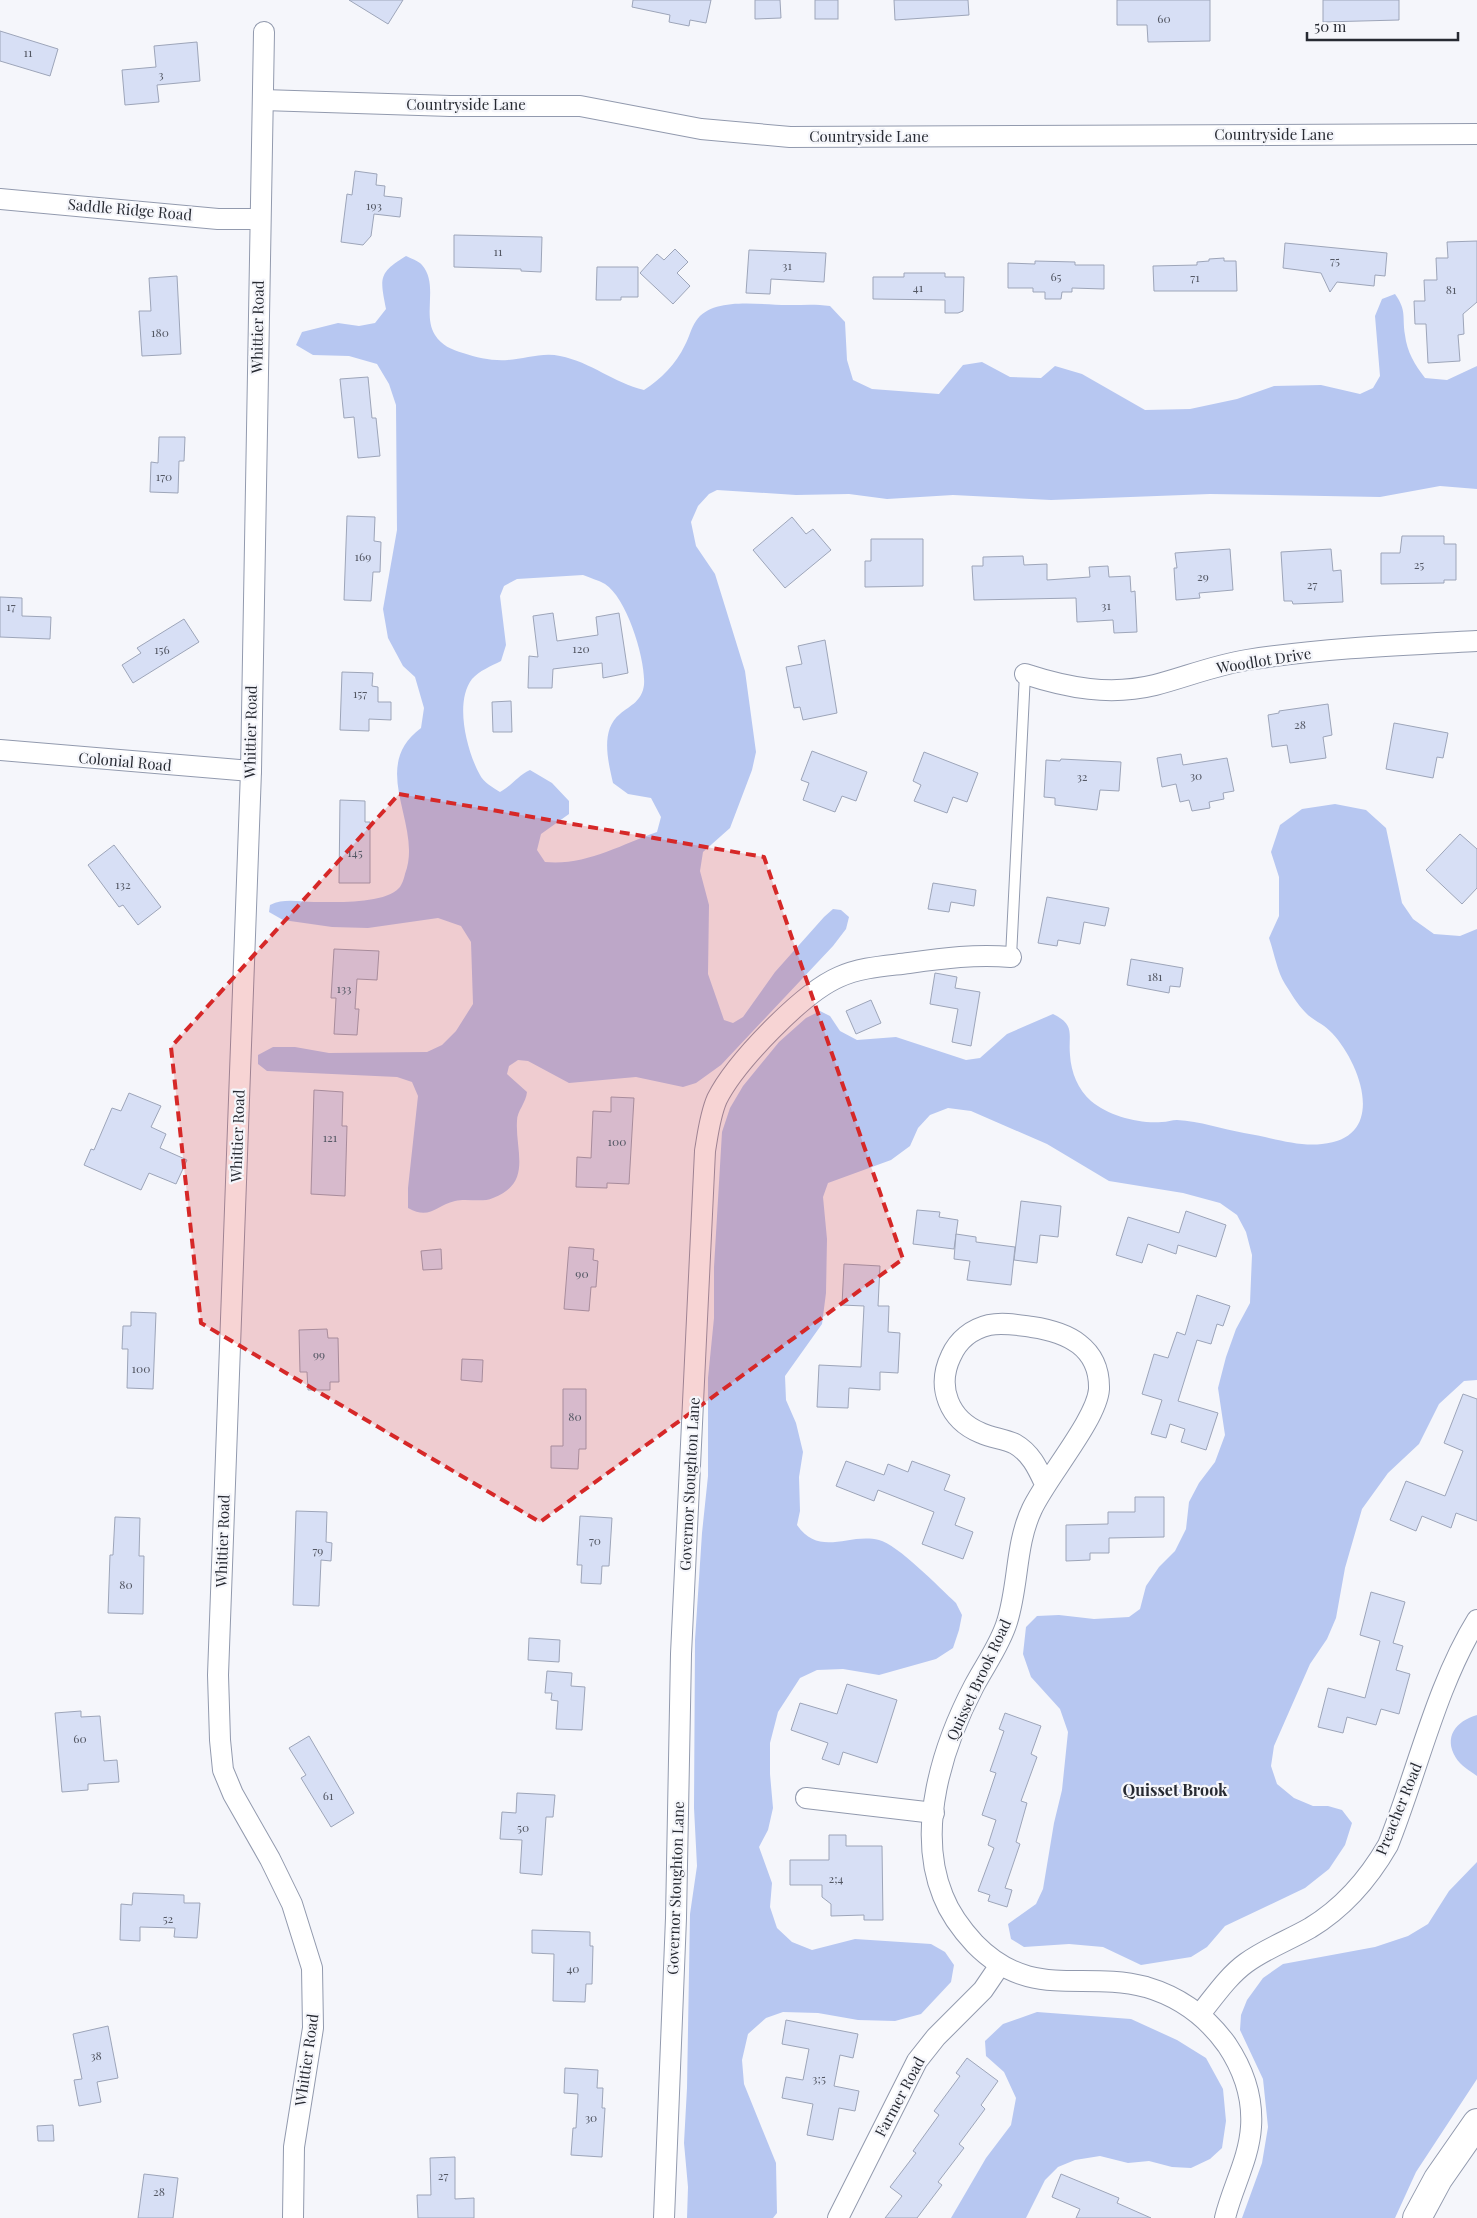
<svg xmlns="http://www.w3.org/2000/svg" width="1477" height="2218" font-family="'Playfair Display',serif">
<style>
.green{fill:#b7c7f1;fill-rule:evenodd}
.building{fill:#d7dff5;stroke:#9da5b9}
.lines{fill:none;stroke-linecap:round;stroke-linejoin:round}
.lane-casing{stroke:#929aae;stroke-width:12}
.street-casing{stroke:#929aae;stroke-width:22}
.secondary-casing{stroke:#929aae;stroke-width:30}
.lane{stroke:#fff;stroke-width:10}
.street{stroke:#fff;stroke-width:20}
.secondary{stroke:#fff;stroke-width:28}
.marked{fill:#d62828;fill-opacity:0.2;stroke:#d62828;stroke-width:4;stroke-dasharray:10 6;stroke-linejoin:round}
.labels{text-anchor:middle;stroke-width:4.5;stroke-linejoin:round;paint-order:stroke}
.number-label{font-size:12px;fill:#535763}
.street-label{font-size:15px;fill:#272a32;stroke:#f5f6fb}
.neighbourhood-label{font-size:16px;font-weight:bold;fill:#272a32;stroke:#f5f6fb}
</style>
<rect width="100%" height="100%" fill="#f5f6fb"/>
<g class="green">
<path d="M406,256C410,258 419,261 422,265C439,285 422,314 435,335C441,345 452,350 463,353C478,358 492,361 508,360C525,359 543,352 560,356C591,362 614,383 644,390C661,379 676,364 685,345C689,338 691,328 696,321C713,295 765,306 791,305C804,305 816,304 830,306L845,322L847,360L853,380L872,389L939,394L963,365L982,362L1010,377L1041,378L1055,366L1082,374L1145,410L1190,409L1237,399L1274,386L1321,385L1360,394L1373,388L1380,376L1375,316L1382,299L1395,294C1407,311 1402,316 1405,335C1407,352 1415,365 1425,378L1447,380L1477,366V489L1440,486L1380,497L1210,494L1051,500L953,495L887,499L849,494L796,495L717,490L709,494L698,506L691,522L696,546L715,574L745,671L756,752L752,770L730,828L703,852L700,871L709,905L708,974L724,1020L733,1023L743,1017L775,972L824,917L833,909L841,910L849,917L846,929L833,946L721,1065L696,1083L683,1087L636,1077L569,1083L528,1061L518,1060L509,1066L507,1074L527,1092C526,1103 517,1111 517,1121C515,1151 533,1183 493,1198C482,1203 467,1198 455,1201C435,1206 430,1220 408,1208V1188L418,1096L412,1082L397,1077L267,1071L258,1064V1055L273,1047H295L329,1053L427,1052L442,1045L456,1031L473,1004L471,942L461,926L438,918L368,928L332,927L283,920L269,912L270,905C285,898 298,902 314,902C335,902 385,904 399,888C402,885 404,878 405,874C424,825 367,768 421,728L424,708L415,677L403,666L388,638L383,609L397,530L396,405L389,384L377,364L349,356L313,355L296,345L302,332L338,323L359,326L375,323L386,309C380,278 378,273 406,256ZM583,575C590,578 598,580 605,584C627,598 646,660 644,685C642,701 631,705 620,714C600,730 608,761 613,783L628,794L651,798L661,817L657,832C620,845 585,866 545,862L537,850L541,834L569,814V801L552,783L530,770C517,776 513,785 500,792C494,788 483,782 480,775C467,752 454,702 472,679C479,671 491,666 501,661L506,645L500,596L504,586L517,579Z"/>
<path d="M1335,804L1366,810L1386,828L1402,903L1413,919L1434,934L1460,936L1477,929V1380L1464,1381L1439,1404L1419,1444L1388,1473L1362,1509L1345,1568L1336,1618L1327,1639L1310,1664L1274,1746L1271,1766L1277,1784L1294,1798L1313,1806H1328L1342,1810L1352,1823L1345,1845L1329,1869L1305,1888L1225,1926L1207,1947L1191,1957L1141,1965L1103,1947L1069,1944L1024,1947L1011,1939L1008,1924L1036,1904L1043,1889L1054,1823L1062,1790L1068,1732L1060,1709L1031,1677L1023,1654L1026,1627L1037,1616L1059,1615L1094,1619L1129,1617L1140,1609L1146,1586L1159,1567L1175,1551L1186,1529L1189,1502L1199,1483L1215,1462L1225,1435L1218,1388L1226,1357L1236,1329L1250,1303L1252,1255L1246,1232L1237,1215L1220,1203L1183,1193L1109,1181L1047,1144L971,1111L948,1108L930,1115L918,1128L910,1146L891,1160L828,1183L823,1197L827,1239L826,1293L822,1324L785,1376L786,1400L796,1423L803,1452L799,1477L800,1511L797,1525C820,1558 849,1532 879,1540C897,1544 940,1588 956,1603L962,1615L959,1630L953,1648L936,1659L879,1675L843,1669L817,1670L800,1678L778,1712L770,1743V1774L773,1808L768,1830L759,1847L772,1883L770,1907L777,1928L792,1942L812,1950L855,1939L931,1944L945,1952L954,1965L951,1982L921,2014L895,2021L858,2020L818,2013L783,2012L766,2018L748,2034L742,2060L744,2084L776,2163L777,2213L773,2218H687L688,2187L684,2143L687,2088L690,1914L697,1866L694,1808L695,1640L702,1533L708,1476V1378L714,1318V1267L722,1132L730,1108L743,1086L779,1042L806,1018L820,1011L830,1016L840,1031L857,1040L896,1037L966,1060L980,1058L1007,1034L1053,1014C1076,1025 1068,1034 1070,1055C1071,1072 1078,1090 1091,1101C1109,1116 1139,1124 1162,1122C1167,1122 1172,1120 1177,1120C1200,1121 1222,1129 1244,1133C1270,1137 1297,1147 1322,1144C1388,1138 1361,1064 1332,1033C1324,1024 1312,1020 1305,1012C1297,1004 1291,993 1285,984C1277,971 1274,952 1269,938L1279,916V877L1271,852L1280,825L1302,809Z"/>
<path d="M1477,1715V1776C1470,1771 1460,1765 1456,1758C1443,1737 1456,1721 1477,1715Z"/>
<path d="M1477,1862V2079L1416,2172L1395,2218H1242L1262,2163L1268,2127L1263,2079L1240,2030L1241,2015L1247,2000L1263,1978L1283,1964L1375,1947L1408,1936L1428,1924L1449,1891Z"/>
<path d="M1037,2012L1131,2019L1177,2040L1206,2058L1223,2089L1226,2121L1222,2148L1210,2159L1191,2168L1172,2167L1149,2161L1128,2163L1100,2156L1075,2160L1058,2167L1045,2180L1026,2218H951L986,2158L1011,2125L1016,2098L1004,2072L986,2056L985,2041L1003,2024Z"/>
</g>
<g class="building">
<path d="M349,0H403L388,24Z"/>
<path d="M633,0H711L706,23L690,20L689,26L669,22L670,15L632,7Z"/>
<path d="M755,0H780L781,18L755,19Z"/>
<rect x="815" y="0" width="23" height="19"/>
<path d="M894,0H968L969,15L895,20Z"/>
<path d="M1117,0H1210V41L1148,42L1147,25H1117Z"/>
<path d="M1323,0H1399V20L1323,22Z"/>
<path d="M0,31L58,49L50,76L0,61Z"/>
<path d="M197,42L200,81L157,85L159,102L125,105L122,70L156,67L154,46Z"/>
<path d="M355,171L377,174L376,185L385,186L384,196L402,198L400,217L374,214L371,236L363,245L341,242L347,194L352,195Z"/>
<path d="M454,235L542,237L541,272L521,271V269L454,267Z"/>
<path d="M1477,241V302L1463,314L1464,334L1458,335L1460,361L1428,363L1426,324H1415L1414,301H1425L1424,280H1437L1436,258H1448L1447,242Z"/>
<path d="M1285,243L1387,253L1385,276L1375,275L1374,286L1337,282L1330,292L1321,273L1283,268Z"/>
<path d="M675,249L688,262L677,273L690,286L673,304L640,273L657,254L664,260Z"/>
<path d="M749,250L826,253L824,282L771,279L770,294L746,293Z"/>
<path d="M1224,258V261H1236L1237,291H1154L1153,266L1197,265V262L1209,261V259Z"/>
<path d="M1035,261L1075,262V265H1104V289L1072,288V292H1062L1061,299H1045V292H1033V288H1008V263L1035,264Z"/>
<path d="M597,267H638V297H621V300H596Z"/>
<path d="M904,273H945V277H964L963,311L958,313H945V300L873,299V277H904Z"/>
<path d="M177,276L181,354L142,356L139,311H151L149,278Z"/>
<path d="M368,377L372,418H376L380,456L358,458L354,417L344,418L340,379Z"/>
<path d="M159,437H185L184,461H179L178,493L150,492L151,462L158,463Z"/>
<path d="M347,516L375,517L374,541L381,542L380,572H373L371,601L344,600Z"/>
<path d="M792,517L806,534L813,529L831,550L785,588L753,550Z"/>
<path d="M1402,536H1444V544H1456V580H1444V583L1381,584V553H1400Z"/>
<path d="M871,539H923V586L865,587V561H871Z"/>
<path d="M1230,549L1233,590L1199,593L1200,598L1176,600L1174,568H1177L1175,553Z"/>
<path d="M1331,549L1333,571L1341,570L1343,602L1293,604L1292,601H1284L1281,552Z"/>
<path d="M1023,556L1024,565L1047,564V580L1090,577L1089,567L1108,566L1109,577L1130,576L1131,592L1135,591L1137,632L1114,633L1113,620L1077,622L1076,598L974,600L972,566H983V557Z"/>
<path d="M0,597L22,598V616L51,617L50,639L0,637Z"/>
<path d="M553,613L557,641L598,635L596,617L619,613L628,673L603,678L602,663L553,669L552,688H528L529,656L538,657L533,616Z"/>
<path d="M184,619L199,642L133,683L122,665L141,653L137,648Z"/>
<path d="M825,640L837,713L803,720L800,707L794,708L786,667L802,664L798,646Z"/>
<path d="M342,672L373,673L372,686L378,687V702H391V720L369,719V731L340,730Z"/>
<path d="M511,701L512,732H493L492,702Z"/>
<path d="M1328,704L1332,735L1323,737L1326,758L1290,763L1287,745L1272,747L1268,715L1279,713V711Z"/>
<path d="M1394,723L1448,733L1443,758L1437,757L1433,778L1386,769Z"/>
<path d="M812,751L867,772L856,801L842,796L835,812L803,800L809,783L801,780Z"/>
<path d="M924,752L978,773L967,802L953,797L947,813L914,801L921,785L913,781Z"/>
<path d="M1181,754L1183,765L1227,758L1234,791L1223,793L1224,799L1209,802L1210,808L1192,811L1189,800L1180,802L1176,784L1162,787L1157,758Z"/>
<path d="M1061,759L1121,762L1119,791L1100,790L1097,810L1055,805V798L1044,797L1046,760L1060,761Z"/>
<path d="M340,800L365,801V822H370V883H339Z"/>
<path d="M1460,834L1477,849V888L1462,904L1426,870Z"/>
<path d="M114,845L161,907L138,925L123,905L119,907L88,865Z"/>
<path d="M933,883L976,890L974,906L951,902L949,912L928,909Z"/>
<path d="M1047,897L1109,908L1105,926L1084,922L1080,944L1058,940L1057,946L1038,943Z"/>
<path d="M334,949L379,951L377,980L357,979L355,1009H359L357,1035L334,1034L336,998H331Z"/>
<path d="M1131,959L1183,968L1180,987L1170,986L1169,993L1127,985Z"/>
<path d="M935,973L957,977L955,988L980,992L971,1046L952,1042L958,1009L930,1004Z"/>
<path d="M871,1000L881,1023L856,1034L846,1011Z"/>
<path d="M314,1090L343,1092L342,1126H347L345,1196L311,1194Z"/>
<path d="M129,1093L161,1106L151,1127L166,1134L160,1148L187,1160L176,1184L149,1173L141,1190L84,1165L91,1149L94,1150L112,1108L121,1111Z"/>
<path d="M611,1097L634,1098L629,1184L607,1183V1188L576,1187L577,1157L591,1158L593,1111L611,1112Z"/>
<path d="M1021,1201L1061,1206L1058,1237L1040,1235L1037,1263L1014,1260Z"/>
<path d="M917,1210L940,1212L939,1217L958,1220L954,1249L913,1244Z"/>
<path d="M1186,1211L1226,1225L1216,1257L1178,1245L1176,1254L1148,1244L1142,1263L1116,1255L1128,1217L1179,1233Z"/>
<path d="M956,1234L976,1237V1242L1015,1247L1011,1285L967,1280L970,1261L954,1259Z"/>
<path d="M569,1247L594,1249L593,1260L598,1261L596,1287H591L589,1311L564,1309Z"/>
<path d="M441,1249L442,1269L423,1270L421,1251Z"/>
<path d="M844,1264L880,1266L878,1306H889L888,1332L900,1333L898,1373L880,1372V1390L849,1388L848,1408L817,1407L819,1365L861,1367L864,1306L842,1305Z"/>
<path d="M1197,1295L1230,1306L1223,1326L1217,1324L1211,1344L1197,1340L1178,1401L1218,1413L1206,1450L1181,1442L1185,1429L1170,1424L1166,1438L1151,1434L1162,1400L1142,1394L1154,1354L1168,1358L1177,1332L1185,1335Z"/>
<path d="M131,1312L156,1313L153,1389L127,1388L128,1349H122L123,1326H131Z"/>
<path d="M327,1329L328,1338H338L339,1382H330V1390H308L307,1372H300L299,1330Z"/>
<path d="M462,1359L483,1360L482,1382L461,1380Z"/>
<path d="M563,1389H586V1449H579L578,1469L551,1468V1446H563Z"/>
<path d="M1463,1394L1477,1399V1521L1456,1513L1451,1528L1422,1516L1416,1531L1390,1520L1406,1481L1445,1496L1463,1451L1444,1443Z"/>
<path d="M846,1461L884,1475L888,1464L908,1472L912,1461L950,1475L944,1490L965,1498L955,1525L973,1532L963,1559L922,1544L934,1512L878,1490L874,1501L836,1486Z"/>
<path d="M1135,1497H1164V1537L1109,1538V1553H1090V1560L1066,1561V1525L1108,1524V1512H1135Z"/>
<path d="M296,1511L327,1512L326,1542L332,1543L331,1561L321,1560L319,1606L293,1605Z"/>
<path d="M580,1516L612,1518L609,1566H602L601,1584L581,1583L582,1565H577Z"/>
<path d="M115,1517L140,1518L139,1556H144L143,1614L108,1613L110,1555H113Z"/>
<path d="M1371,1592L1405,1602L1393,1643L1403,1646L1396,1670L1410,1674L1399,1714L1381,1709L1376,1725L1347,1717L1343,1733L1318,1727L1328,1688L1365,1698L1380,1641L1360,1635Z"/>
<path d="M529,1638L560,1640L559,1662L528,1660Z"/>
<path d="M547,1671L572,1673L571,1686L585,1687L582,1730L556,1729L558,1701L551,1700L552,1693H545Z"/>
<path d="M847,1684L897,1700L877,1763L843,1752L839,1765L822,1759L828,1743L791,1730L800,1703L837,1714Z"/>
<path d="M81,1711V1717L100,1716L104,1761L117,1760L119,1782L88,1784V1790L62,1792L55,1713Z"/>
<path d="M1005,1713L1041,1726L1031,1754L1037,1757L1021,1801L1027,1803L1016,1842L1020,1844L1005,1888L1012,1890L1007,1907L988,1901L990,1895L978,1891L994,1848L988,1845L996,1820L982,1815L996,1773L990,1771L1004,1731L999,1729Z"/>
<path d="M309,1736L354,1813L331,1827L301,1778L306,1775L289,1748Z"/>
<path d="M517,1793L555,1795L553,1817H546L542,1875L520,1873L522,1840L500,1839L502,1812L516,1813Z"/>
<path d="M829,1835H846V1846H882L883,1920H864V1915L831,1916V1904L822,1897V1885H790V1860H829Z"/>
<path d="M133,1893L184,1895V1903H200L197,1938L174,1937L175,1928L140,1927V1941L120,1940L121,1904L132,1905Z"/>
<path d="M532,1930L590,1932V1946H593L592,1984H586L585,2002L553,2001L554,1954L532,1953Z"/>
<path d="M786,2020L858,2034L853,2058L840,2055L834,2086L859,2091L855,2111L839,2108L833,2140L807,2135L813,2104L782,2098L786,2077L803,2080L809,2049L782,2044Z"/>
<path d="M108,2026L118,2078L97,2082L101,2102L79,2106L74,2080L82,2079L73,2034Z"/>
<path d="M967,2058L998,2081L981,2105L985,2109L959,2144L964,2148L938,2182L942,2185L917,2218H885L902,2196L890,2187L916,2153L913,2151L939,2115L934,2111L960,2076L956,2073Z"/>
<path d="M565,2068L598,2070L597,2088H603L602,2108H605L602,2157L571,2155L573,2128H576L578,2094L564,2093Z"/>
<path d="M53,2125L54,2141H38L37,2126Z"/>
<path d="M455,2157V2199L474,2198V2218H418L417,2195H431L430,2158Z"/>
<path d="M144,2174L178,2178L173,2218H138Z"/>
<path d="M1061,2174L1119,2198L1117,2203L1151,2218H1076L1080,2209L1052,2197Z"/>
</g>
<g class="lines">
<defs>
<path id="lane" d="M1011,957L1025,674"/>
<g id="street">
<path d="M264,32L251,771L218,1675L220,1740L223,1770L233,1794L270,1859L292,1904L312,1968L313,2028L294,2147L293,2218"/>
<path d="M263,100L450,106H580L701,129L790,137L1477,134"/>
<path d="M0,199L218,219H259"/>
<path d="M1025,674C1068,688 1110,696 1155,685C1186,677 1215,665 1247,660C1323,648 1400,645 1477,641"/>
<path d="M0,750L251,771"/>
<path d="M1045,1484C1038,1469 1031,1453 1015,1444C1005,1439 992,1438 981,1433C949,1420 936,1387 951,1356C958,1340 972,1329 989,1325C1003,1322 1018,1325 1032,1327C1067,1332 1100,1347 1099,1389C1097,1419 1047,1477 1032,1509C1015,1545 1019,1584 1007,1622C1000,1645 985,1665 974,1686C942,1747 916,1830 943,1896C950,1914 962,1930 975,1944C1031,2001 1081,1970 1146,1987C1180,1997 1207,2017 1227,2045C1243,2069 1253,2098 1251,2127C1249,2159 1232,2188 1225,2218"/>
<path d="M806,1798L934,1813"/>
<path d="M1200,2014C1214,1997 1228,1976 1246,1963C1265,1949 1289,1940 1310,1928C1343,1908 1369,1878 1388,1845C1417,1773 1436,1686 1477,1620"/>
<path d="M664,2218L676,1918L681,1654L705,1151C708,1133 710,1115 717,1099C735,1063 802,993 839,977C861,967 886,966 909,963C944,958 976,954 1011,957"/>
<path d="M838,2218L917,2061L936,2037L983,1990L1000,1965"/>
</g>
<path id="secondary" d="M1417,2218L1438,2179L1477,2123"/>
</defs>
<use href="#lane" class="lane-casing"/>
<use href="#street" class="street-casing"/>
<use href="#secondary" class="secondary-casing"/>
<use href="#lane" class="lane"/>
<use href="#street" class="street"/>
<use href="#secondary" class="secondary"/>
</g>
<path class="marked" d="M399,794L764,857L903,1259L540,1522L201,1323L171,1047Z"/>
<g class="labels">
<g class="number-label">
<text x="1164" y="23">60</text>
<text x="28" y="57">11</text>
<text x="161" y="79">3</text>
<text x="374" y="210">193</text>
<text x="498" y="256">11</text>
<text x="1335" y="265">75</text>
<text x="787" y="270">31</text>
<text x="1056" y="281">65</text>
<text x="1195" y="282">71</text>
<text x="918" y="292">41</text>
<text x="1451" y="294">81</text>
<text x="160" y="337">180</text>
<text x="164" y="481">170</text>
<text x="363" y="561">169</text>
<text x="1419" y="569">25</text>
<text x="1203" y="581">29</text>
<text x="1312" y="589">27</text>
<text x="1106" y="610">31</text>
<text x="11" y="611">17</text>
<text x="581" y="653">120</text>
<text x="162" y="654">156</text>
<text x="360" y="698">157</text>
<text x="1300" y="729">28</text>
<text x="1196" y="780">30</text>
<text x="1082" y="781">32</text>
<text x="355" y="857">145</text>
<text x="123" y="889">132</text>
<text x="1155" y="981">181</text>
<text x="344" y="993">133</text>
<text x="330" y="1142">121</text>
<text x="617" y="1146">100</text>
<text x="582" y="1278">90</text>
<text x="319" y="1359">99</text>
<text x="141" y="1373">100</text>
<text x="575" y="1421">80</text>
<text x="595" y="1545">70</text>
<text x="318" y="1555">79</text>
<text x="126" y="1589">80</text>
<text x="80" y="1743">60</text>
<text x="328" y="1800">61</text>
<text x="523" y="1832">50</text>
<text x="836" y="1883">2;4</text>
<text x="168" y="1923">52</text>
<text x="573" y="1973">40</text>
<text x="96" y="2060">38</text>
<text x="819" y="2083">3;5</text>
<text x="591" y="2122">30</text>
<text x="443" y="2180">27</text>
<text x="159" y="2196">28</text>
</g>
<g class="street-label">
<text x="466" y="110">Countryside Lane</text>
<text x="1274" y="140">Countryside Lane</text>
<text x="869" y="142">Countryside Lane</text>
<text transform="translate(130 210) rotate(5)" y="5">Saddle Ridge Road</text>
<text transform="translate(258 327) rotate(-89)" y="5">Whittier Road</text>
<text transform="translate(1264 661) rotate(-9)" y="5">Woodlot Drive</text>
<text transform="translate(251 732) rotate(-89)" y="5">Whittier Road</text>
<text transform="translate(125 762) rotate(5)" y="5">Colonial Road</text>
<text transform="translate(238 1136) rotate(-88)" y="5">Whittier Road</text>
<text transform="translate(690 1484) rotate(-87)" y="5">Governor Stoughton Lane</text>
<text transform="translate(223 1541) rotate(-88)" y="5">Whittier Road</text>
<text transform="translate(979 1680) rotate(-65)" y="5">Quisset Brook Road</text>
<text transform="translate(1399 1809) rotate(-68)" y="5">Preacher Road</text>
<text transform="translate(676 1888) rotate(-88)" y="5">Governor Stoughton Lane</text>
<text transform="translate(307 2060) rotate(-82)" y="5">Whittier Road</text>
<text transform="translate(900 2097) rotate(-62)" y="5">Farmer Road</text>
</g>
<g class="neighbourhood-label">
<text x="1175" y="1796">Quisset Brook</text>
</g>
</g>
<path d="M1307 32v8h151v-8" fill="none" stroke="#272a32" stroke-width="2.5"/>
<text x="1314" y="32" font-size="15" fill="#272a32" stroke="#f5f6fb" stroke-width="4" paint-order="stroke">50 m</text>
</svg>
